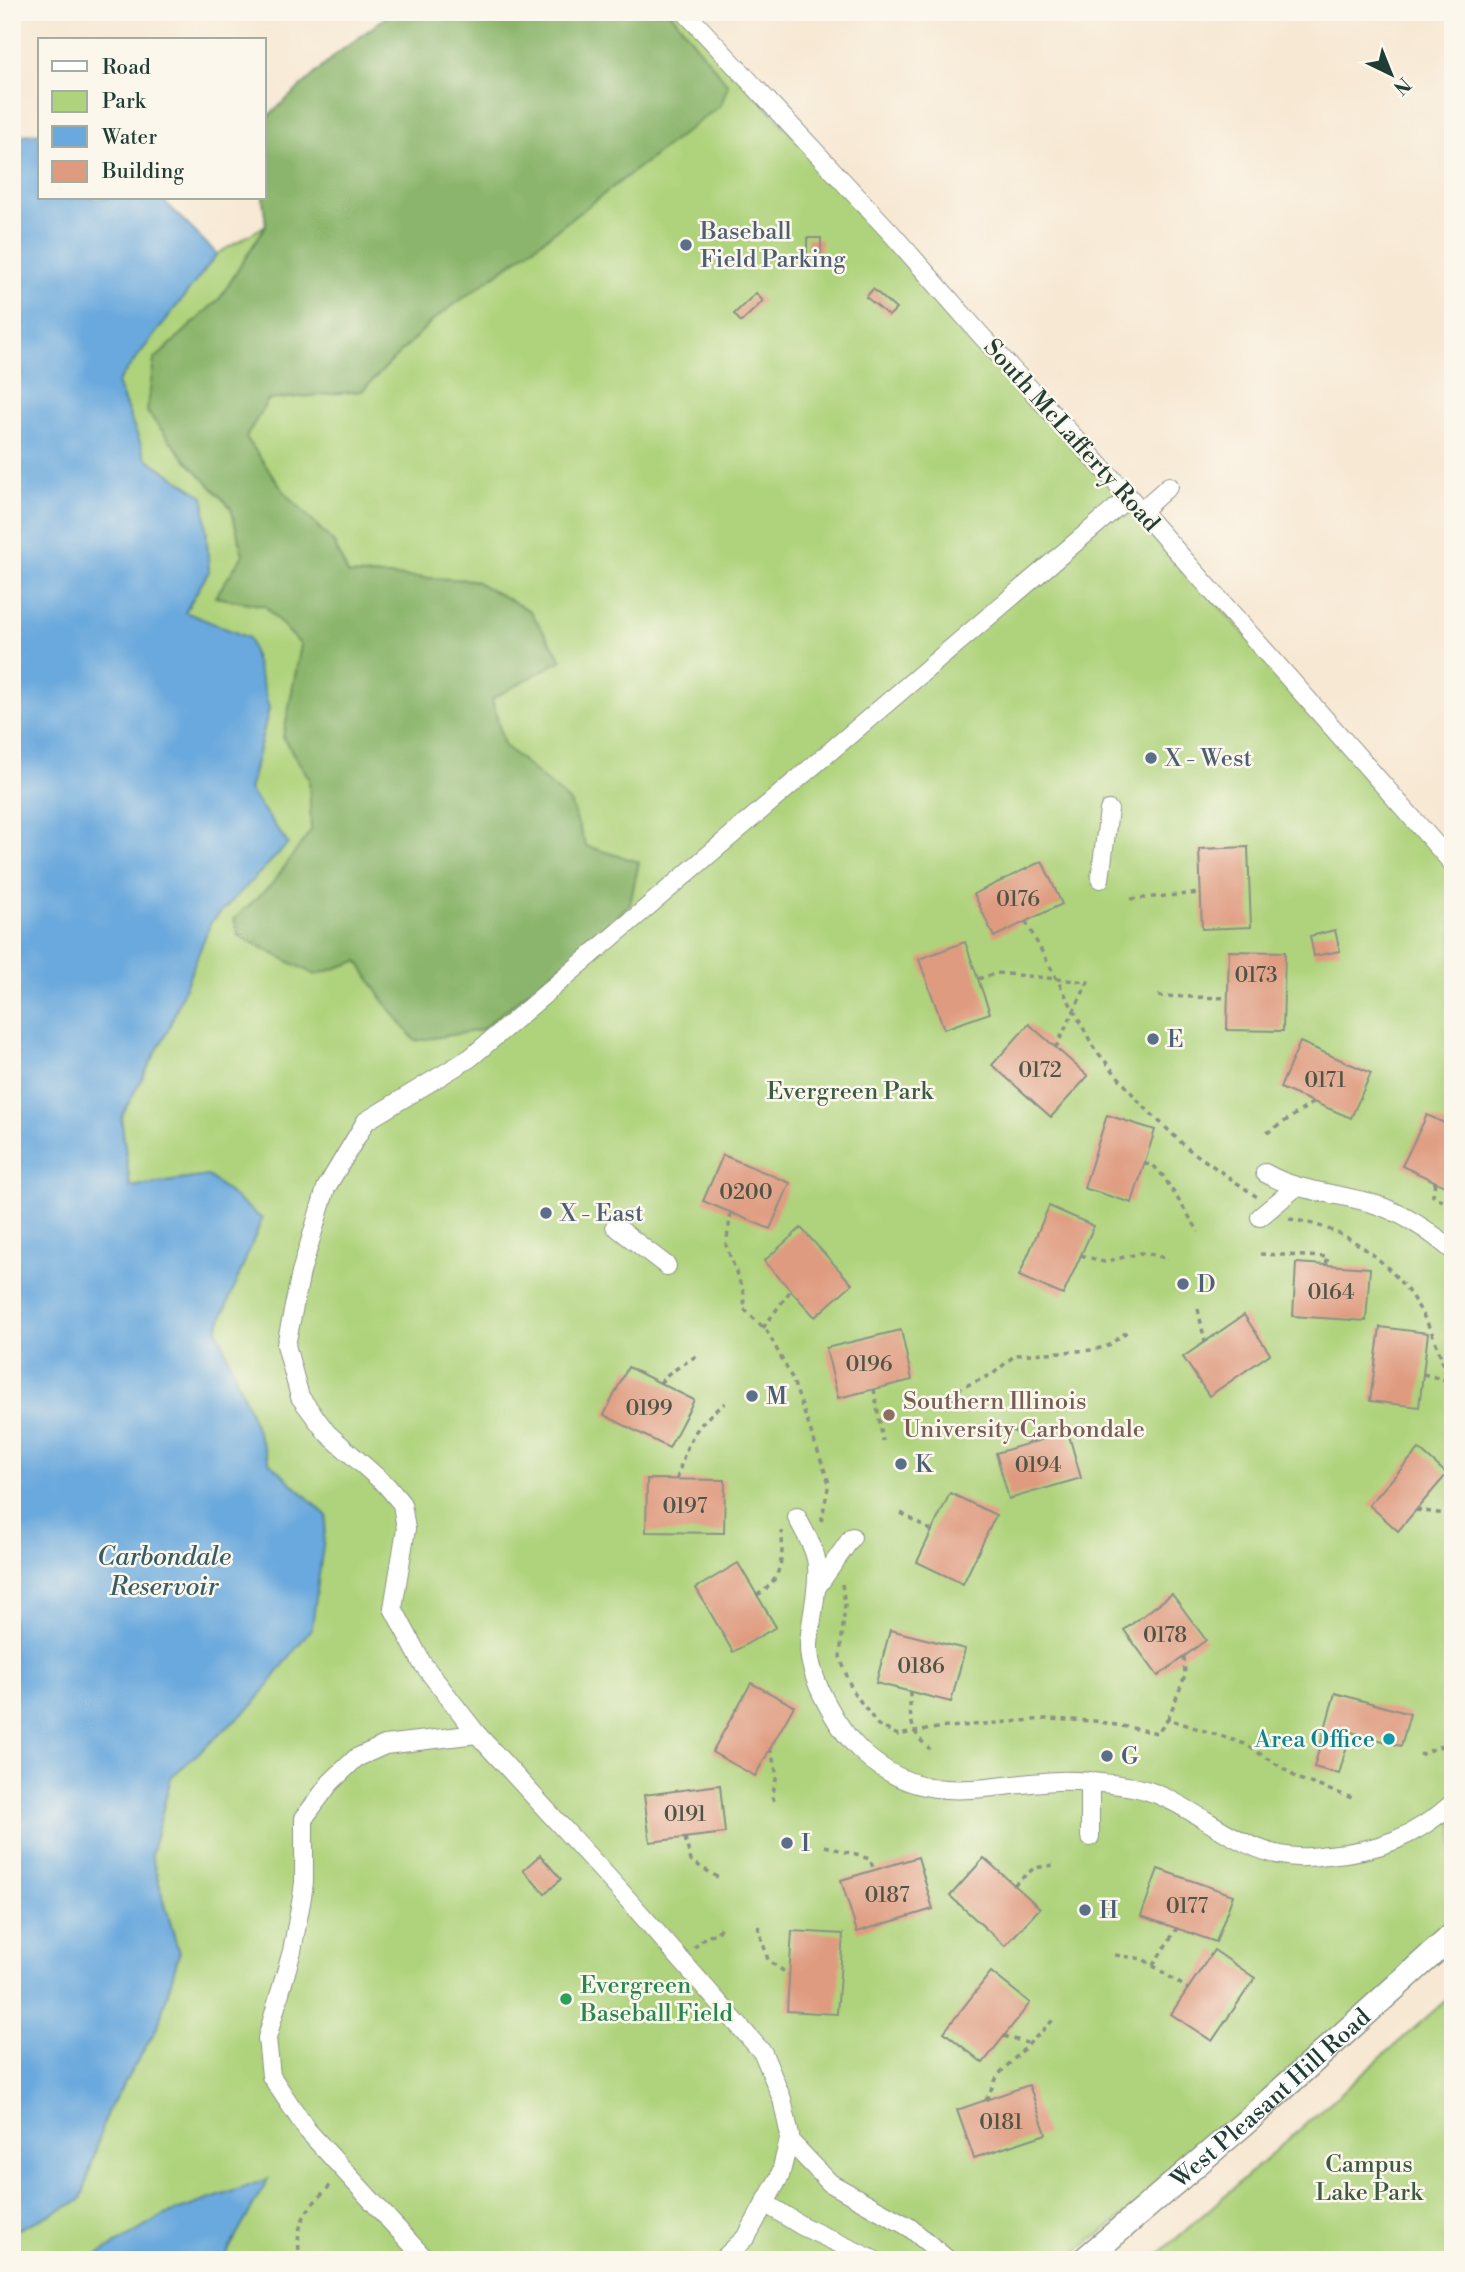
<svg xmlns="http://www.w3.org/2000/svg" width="1465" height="2272" font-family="'Libre Bodoni',serif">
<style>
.green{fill:#afd37c;stroke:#678858;stroke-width:2}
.forest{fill:#8bb56c;stroke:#557950;stroke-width:2}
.water{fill:#6aa9dd;stroke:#447388;stroke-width:2}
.building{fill:#df9b80}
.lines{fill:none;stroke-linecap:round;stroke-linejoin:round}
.street-casing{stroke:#8b9284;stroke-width:20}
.secondary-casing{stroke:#8b9284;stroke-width:27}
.path{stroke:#8b9284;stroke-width:3.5;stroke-dasharray:5 5;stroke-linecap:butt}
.street{stroke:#fff;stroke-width:18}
.secondary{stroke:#fff;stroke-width:24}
.service-dot{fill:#5c6f8a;stroke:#fbf7ec;stroke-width:2.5}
.education-dot{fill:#8d6e63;stroke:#fbf7ec;stroke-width:2.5}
.culture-dot{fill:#0f9aa8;stroke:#fbf7ec;stroke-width:2.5}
.leisure-dot{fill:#2e9e5b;stroke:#fbf7ec;stroke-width:2.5}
.labels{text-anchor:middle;stroke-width:5;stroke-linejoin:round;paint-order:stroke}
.number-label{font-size:21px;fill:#4f5447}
.service-label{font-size:24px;fill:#4e5e75;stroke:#fbf7ec;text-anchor:start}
.street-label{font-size:24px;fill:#1f3d34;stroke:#fbf7ec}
.park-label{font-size:24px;fill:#3c5b42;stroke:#fbf7ec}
.education-label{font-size:24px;fill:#785e54;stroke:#fbf7ec;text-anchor:start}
.culture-label{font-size:24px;fill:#0d838f;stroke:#fbf7ec;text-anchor:end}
.leisure-label{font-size:24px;fill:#27864d;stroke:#fbf7ec;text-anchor:start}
.water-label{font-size:26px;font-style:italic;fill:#365d67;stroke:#fbf7ec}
</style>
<rect width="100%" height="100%" fill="#fbf7ec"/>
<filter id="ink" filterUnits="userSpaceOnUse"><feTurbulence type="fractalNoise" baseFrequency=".0143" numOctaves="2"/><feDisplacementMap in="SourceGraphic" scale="14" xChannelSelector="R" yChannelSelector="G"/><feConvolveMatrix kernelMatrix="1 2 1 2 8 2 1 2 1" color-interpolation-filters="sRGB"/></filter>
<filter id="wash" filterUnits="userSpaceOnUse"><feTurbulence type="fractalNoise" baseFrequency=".00686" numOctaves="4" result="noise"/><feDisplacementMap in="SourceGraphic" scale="28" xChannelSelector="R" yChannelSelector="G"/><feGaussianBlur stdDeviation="1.57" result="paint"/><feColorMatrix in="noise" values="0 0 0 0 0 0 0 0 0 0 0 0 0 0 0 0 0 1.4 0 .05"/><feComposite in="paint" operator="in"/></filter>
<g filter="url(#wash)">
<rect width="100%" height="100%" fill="#f7e8d3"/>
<g class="green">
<path d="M393,12H681L1453,864V1935L1247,2121L1066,2260H223L267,2180L165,2215L89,2260H12V2232L81,2200L107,2112L158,2026L179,1953L151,1855L171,1777L254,1704L327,1516L269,1462L217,1329L262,1219L208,1176L130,1187L121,1117L168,1030L211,922L288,844L249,791L269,708L185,612L209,571L204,497L146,458L117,383L217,254L266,225L263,198L264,120L337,54Z"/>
<path d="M1453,1994V2260H1152Z"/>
</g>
<path class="forest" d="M393,12H670L728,85L721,105L542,241L433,320L362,391L268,400L246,437L285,493L334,543L348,574L473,580L530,611L562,660L492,699L504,745L570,802L586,846L639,862L630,904L576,954L481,1030L415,1041L383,1000L358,961L315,975L239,936L234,919L272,884L311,830L309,778L283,738L301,645L265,606L215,597L243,555L231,508L186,460L147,412L154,360L220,298L266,225L263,198L264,120L337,54Z"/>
<g class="water">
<path d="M40,133V198H161L217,254L117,383L146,458L204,497L209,571L185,612L249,638L269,708L249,790L288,844L211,922L168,1030L121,1117L130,1187L208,1176L262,1219L217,1329L269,1462L327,1516L312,1627L254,1704L171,1777L151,1855L179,1953L158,2026L107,2112L81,2200L12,2232V136Z"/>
<path d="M268,2179L223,2260H89L165,2215Z"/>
</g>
<g id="blocks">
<g class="building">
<path d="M807,238H821V255L807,256Z"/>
<path d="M873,289L896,309L889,316L866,297Z"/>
<path d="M756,293L763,301L741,322L734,314Z"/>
<path d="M1248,847L1251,927L1202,929L1199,849Z"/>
<path d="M1042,861L1062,904L994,937L974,894Z"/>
<path d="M1335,930L1340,951L1314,956L1310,936Z"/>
<path d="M965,942L990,1013L944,1029L919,959Z"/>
<path d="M1229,951L1285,952L1283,1031L1227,1030Z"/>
<path d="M1029,1024L1088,1076L1051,1117L992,1065Z"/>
<path d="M1300,1042L1371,1073L1351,1118L1280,1088Z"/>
<path d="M1107,1115L1155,1130L1132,1203L1084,1188Z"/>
<path d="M1427,1115L1453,1127V1190L1402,1166Z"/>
<path d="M723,1155L790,1183L770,1229L703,1201Z"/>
<path d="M1049,1206L1094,1226L1063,1295L1019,1276Z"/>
<path d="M801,1228L852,1284L815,1317L764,1261Z"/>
<path d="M1296,1263L1370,1268L1366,1321L1293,1316Z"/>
<path d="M1244,1315L1270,1354L1209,1396L1183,1357Z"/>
<path d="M1380,1327L1428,1333L1419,1407L1370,1401Z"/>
<path d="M901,1330L912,1380L838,1398L826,1348Z"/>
<path d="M628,1367L694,1400L669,1448L604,1415Z"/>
<path d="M1068,1432L1081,1478L1009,1499L996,1453Z"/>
<path d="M1419,1449L1447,1474L1398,1531L1369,1505Z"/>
<path d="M647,1479L725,1480L724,1533L646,1532Z"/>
<path d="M950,1493L996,1515L963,1584L917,1562Z"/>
<path d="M738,1563L776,1627L733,1652L696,1588Z"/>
<path d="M1172,1594L1206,1640L1158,1676L1124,1630Z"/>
<path d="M890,1630L965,1649L951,1702L876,1683Z"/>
<path d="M751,1683L794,1706L755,1776L712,1752Z"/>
<path d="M1335,1693L1410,1714L1401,1746L1351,1732L1339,1774L1314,1767Z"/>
<path d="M720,1785L725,1833L650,1842L644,1795Z"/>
<path d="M540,1855L561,1879L545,1894L523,1870Z"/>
<path d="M918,1857L933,1909L857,1932L841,1880Z"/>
<path d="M984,1858L1040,1908L1005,1946L950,1896Z"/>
<path d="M1158,1869L1233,1895L1216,1942L1141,1916Z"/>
<path d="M792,1931L843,1934L837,2014L787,2011Z"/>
<path d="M1214,1950L1255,1978L1212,2041L1171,2014Z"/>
<path d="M991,1972L1030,2003L983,2063L944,2032Z"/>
<path d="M1029,2085L1046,2134L974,2158L957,2110Z"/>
</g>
</g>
</g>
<g filter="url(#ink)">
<use href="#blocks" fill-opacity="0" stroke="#8b9284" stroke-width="2"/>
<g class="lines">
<defs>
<g id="street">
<path d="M685,12L892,234L979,333L1129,497L1453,864"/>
<path d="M1141,511L1169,486"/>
<path d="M1100,879L1109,810"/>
<path d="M1265,1173C1300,1193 1336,1192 1374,1204C1403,1213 1430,1231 1453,1251"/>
<path d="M1260,1217L1296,1187"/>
<path d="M615,1226L667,1266"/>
<path d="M797,1517C804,1532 816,1549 817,1566C819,1589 810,1621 809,1645C808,1678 838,1730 862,1752C925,1810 984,1784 1058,1781C1082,1780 1104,1783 1127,1786C1188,1794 1232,1854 1297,1857C1307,1858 1318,1856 1328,1855C1379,1851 1414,1837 1453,1803"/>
<path d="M817,1587L852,1537"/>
<path d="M1090,1837V1781"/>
<path d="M789,2140L830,2183L909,2227L948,2260"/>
<path d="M765,2203L802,2226L874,2260"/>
<path d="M426,2260L307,2130L271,2076L267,2038L292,1951L302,1897L304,1882V1818L330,1783L356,1758L385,1745L477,1734"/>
<path d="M722,2260L747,2236L765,2203L780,2176L790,2136L782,2099L763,2053L616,1886L477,1734L422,1663L393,1608L406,1529L402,1504L387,1486L327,1433L300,1397L286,1345L301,1272L326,1188L366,1121L470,1058L1129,497"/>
</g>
<g id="secondary">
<path id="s1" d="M1084,2260L1247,2121L1453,1935"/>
</g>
</defs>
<use href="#street" class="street-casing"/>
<use href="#secondary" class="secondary-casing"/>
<g class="path">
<path d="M1131,899L1201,893"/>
<path d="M1026,922L1094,1048L1140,1103L1187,1148L1257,1197"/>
<path d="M978,979L997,973L1088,982L1056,1047"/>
<path d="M1158,996L1228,998"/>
<path d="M1267,1133L1314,1102"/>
<path d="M1144,1164L1153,1165L1163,1176L1199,1232"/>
<path d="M1435,1182L1433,1196L1453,1206"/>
<path d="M731,1213L726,1245L744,1294V1309L767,1331L792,1378L829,1483L821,1523"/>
<path d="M1289,1219C1389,1233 1446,1324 1453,1419"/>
<path d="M1260,1254L1328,1257L1326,1265"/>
<path d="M1081,1255L1104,1262L1141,1253L1156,1255L1168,1260"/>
<path d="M1198,1309L1205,1342"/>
<path d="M763,1328L791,1290"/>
<path d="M1423,1374L1453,1382"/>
<path d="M660,1383L668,1374L696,1356"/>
<path d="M874,1389L883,1441"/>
<path d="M952,1399L961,1388L993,1374L1015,1355L1093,1350L1108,1346L1128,1331"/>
<path d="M963,1432C989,1428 1010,1419 1028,1443"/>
<path d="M677,1479C687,1442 693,1427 725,1403"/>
<path d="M1416,1510L1453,1515"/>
<path d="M901,1513L932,1531"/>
<path d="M842,1584L845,1605L840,1657L852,1690L878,1725L898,1735L937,1728L1045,1719L1095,1721L1158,1733L1168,1719L1245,1744L1299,1779L1355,1799"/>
<path d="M757,1595C782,1582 783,1557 782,1531"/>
<path d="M910,1692C910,1718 909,1732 930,1749"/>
<path d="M1168,1719L1185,1676L1184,1656"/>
<path d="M770,1748L777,1775L772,1797L777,1805"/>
<path d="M1420,1755L1443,1745L1453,1727"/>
<path d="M685,1838L691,1861L719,1878"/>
<path d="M825,1846L870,1859L874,1871"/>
<path d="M1014,1885L1034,1868L1055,1865"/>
<path d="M758,1926L768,1960L789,1975"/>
<path d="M694,1948L707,1935L716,1934L723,1924"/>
<path d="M1115,1955L1143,1959L1188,1989"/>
<path d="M1153,1965L1177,1928"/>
<path d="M1004,2036L1027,2043"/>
<path d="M986,2100L998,2075L1056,2017"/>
<path d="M301,2260C292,2224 307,2208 331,2185"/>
</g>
<use href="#street" class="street"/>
<use href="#secondary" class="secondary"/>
</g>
</g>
<g class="service-dot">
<circle cx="686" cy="245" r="7"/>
<circle cx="1151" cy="758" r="7"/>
<circle cx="1153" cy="1039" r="7"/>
<circle cx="546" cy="1213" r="7"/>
<circle cx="1183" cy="1284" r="7"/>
<circle cx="752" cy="1396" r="7"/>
<circle cx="901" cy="1464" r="7"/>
<circle cx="1107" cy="1756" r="7"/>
<circle cx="787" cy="1843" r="7"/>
<circle cx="1085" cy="1910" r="7"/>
</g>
<circle class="education-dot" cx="889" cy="1415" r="7"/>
<circle class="culture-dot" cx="1389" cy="1739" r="7"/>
<circle class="leisure-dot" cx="566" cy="1999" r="7"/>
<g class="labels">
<g class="number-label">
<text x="1018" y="906">0176</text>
<text x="1256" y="982">0173</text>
<text x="1040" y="1077">0172</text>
<text x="1325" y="1087">0171</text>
<text x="746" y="1199">0200</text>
<text x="1331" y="1299">0164</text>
<text x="869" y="1371">0196</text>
<text x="649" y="1415">0199</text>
<text x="1038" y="1472">0194</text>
<text x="685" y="1513">0197</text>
<text x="1165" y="1642">0178</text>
<text x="921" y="1673">0186</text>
<text x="685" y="1821">0191</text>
<text x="887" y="1902">0187</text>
<text x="1187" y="1913">0177</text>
<text x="1001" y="2129">0181</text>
</g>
<g class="service-label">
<text x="700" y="239">Baseball<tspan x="700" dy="28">Field Parking</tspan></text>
<text x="1165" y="766">X - West</text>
<text x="1167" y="1047">E</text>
<text x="560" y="1221">X - East</text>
<text x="1197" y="1292">D</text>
<text x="766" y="1404">M</text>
<text x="915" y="1472">K</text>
<text x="1121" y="1764">G</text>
<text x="801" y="1851">I</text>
<text x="1099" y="1918">H</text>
</g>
<g class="street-label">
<text transform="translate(1072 435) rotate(48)" y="8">South McLafferty Road</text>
<text dy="8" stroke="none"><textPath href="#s1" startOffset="247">West Pleasant Hill Road</textPath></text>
</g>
<g class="park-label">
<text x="850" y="1099">Evergreen Park</text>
<text x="1369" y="2172">Campus<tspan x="1369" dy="28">Lake Park</tspan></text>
</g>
<g class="education-label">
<text x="903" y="1409">Southern Illinois<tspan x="903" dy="28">University Carbondale</tspan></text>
</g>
<g class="culture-label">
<text x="1375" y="1747">Area Office</text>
</g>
<g class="leisure-label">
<text x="580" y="1993">Evergreen<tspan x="580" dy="28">Baseball Field</tspan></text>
</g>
<g class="water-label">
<text x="164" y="1565">Carbondale<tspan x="164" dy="30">Reservoir</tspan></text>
</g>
</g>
<rect width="1465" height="2272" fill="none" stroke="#fbf7ec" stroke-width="42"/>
<rect x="38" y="38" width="228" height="161" fill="#fbf7ec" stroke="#a3ada2" stroke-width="2"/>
<rect x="52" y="61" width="35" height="10" fill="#ffffff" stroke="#a3ada2" stroke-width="2"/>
<text x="102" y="74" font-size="21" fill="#1f3d34">Road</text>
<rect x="52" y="91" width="35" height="21" fill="#afd37c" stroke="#a3ada2" stroke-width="2"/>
<text x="102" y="108" font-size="21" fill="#1f3d34">Park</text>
<rect x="52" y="126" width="35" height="21" fill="#6aa9dd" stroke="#a3ada2" stroke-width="2"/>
<text x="102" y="144" font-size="21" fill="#1f3d34">Water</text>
<rect x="52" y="161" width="35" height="21" fill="#df9b80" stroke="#a3ada2" stroke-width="2"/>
<text x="102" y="178" font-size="21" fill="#1f3d34">Building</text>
<g transform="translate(1391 74) rotate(137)" stroke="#fbf7ec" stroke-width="5" paint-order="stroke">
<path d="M0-5L12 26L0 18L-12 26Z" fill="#1f3d34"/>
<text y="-10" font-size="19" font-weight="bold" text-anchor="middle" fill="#1f3d34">N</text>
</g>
</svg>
